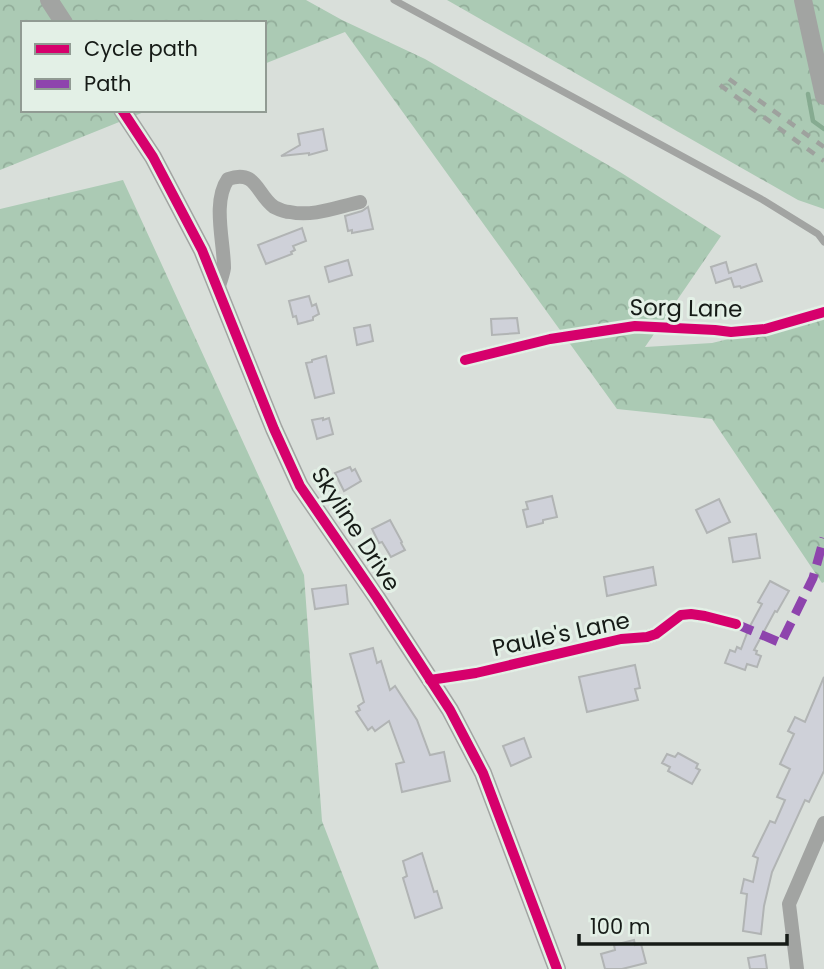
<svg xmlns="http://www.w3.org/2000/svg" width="824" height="969" font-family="Poppins,sans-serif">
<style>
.forest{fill:url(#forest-crowns)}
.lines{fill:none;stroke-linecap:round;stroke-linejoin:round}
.stream{stroke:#86ab91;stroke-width:4.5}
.building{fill:#cfd1d9;stroke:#b1b4b4;stroke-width:2}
.service{stroke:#a2a4a2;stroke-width:7}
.minor{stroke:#a2a4a2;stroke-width:14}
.tertiary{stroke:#a2a4a2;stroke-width:18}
.rail{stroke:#9ea29e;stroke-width:4.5;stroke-dasharray:9 9;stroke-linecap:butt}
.quiet{stroke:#8e44ad;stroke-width:9;stroke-dasharray:18 9;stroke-linecap:butt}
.cycleway-casing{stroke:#e3f0e6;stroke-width:15}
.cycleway{stroke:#d6006c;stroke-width:10}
.labels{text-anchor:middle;stroke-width:6;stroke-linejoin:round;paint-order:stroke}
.street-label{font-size:23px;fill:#161b17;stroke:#e3f0e6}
</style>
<defs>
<pattern id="forest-crowns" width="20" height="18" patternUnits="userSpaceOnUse" patternTransform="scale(1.75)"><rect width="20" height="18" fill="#abcab4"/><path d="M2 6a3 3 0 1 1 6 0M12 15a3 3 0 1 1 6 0" fill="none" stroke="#92ad9a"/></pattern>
</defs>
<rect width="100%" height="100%" fill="#d9dfda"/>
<g class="forest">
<path d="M0,0H306L342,20L425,59L620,172L721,236L645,347L712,343L824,316V582L822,583L712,419L617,409L345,32L264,64V23H23V110H149L0,170Z"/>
<path d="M447,0H824V209L798,200Z"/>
<path d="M123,180L304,575L322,821L379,969H0V209Z"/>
</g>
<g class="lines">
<path class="stream" d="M808,94L813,121L824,129"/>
</g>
<g class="building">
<path d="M323,129L327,150L309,155V153L281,156L300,145L298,134Z"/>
<path d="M368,207L373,229L352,233V230L348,231L345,216L362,211Z"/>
<path d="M302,228L306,241L293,246L295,250L291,252L292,254L266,264L258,245Z"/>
<path d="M348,260L352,275L329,282L325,267Z"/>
<path d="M726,262L729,273L756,264L762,281L741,288L740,286L734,287L731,278L716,283L711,267Z"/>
<path d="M309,296L312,306L316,304L319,314L313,317V320L298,324L296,316L293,317L289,301Z"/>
<path d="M517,318L519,333L492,335L491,319Z"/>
<path d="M370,325L373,341L357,345L354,328Z"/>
<path d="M326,356L334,393L315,398L306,363L312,362V360Z"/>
<path d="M323,418V420L329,418L333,434L317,439L312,420Z"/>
<path d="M350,467L352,471L355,469L361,481L344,491L335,473Z"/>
<path d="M552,496L557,517L543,520V523L527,527L523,510L528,509L526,502Z"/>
<path d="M719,499L730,522L707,533L696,510Z"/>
<path d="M390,520L402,542L401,543L405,550L391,557L382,542L379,543L372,529Z"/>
<path d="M756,534L760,558L733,562L729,538Z"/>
<path d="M653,567L656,585L607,596L604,577Z"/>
<path d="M770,581L789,591L777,612L775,611L754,650L757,651L756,654L761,656L757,667L747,664L745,670L725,663L730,650L735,652L737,647L741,649L749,628L762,604L758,602Z"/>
<path d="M346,585L348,604L315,609L312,589Z"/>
<path d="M373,648L377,663L381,661L390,690L395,686L417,720L430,755L444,752L450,781L402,792L396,764L404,762L389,721L375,731L372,727L368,730L356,712L360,710L358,706L364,702L350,654Z"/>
<path d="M635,665L640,688L635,689L638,700L587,712L579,677Z"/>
<path d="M824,677V771L809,802L805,800L772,872L764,906L761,934L743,931L747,894L741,893L744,879L753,882L758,858L753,856L770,821L775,823L785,800L777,797L790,769L780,764L794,734L788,731L795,717L805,722Z"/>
<path d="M524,738L531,757L511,766L503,746Z"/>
<path d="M678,753L698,764L696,768L700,770L692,784L668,771L670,767L662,763L667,754L675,757Z"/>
<path d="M422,853L434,892L437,891L442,908L415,918L403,878L407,876L403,861Z"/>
<path d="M634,940L635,945L641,944L646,963L622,969H605L601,954L615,950L614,945Z"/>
<path d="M765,955L767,969H750L748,958Z"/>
</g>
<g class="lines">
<path class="service" d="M394,0L763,200L818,234L824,242"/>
<g class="minor">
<path d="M218,289C220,282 223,275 224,268C224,242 212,202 228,179C257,169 256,194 274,207C278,209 286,212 290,212C313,217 337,207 360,202"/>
<path d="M465,360L550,339L635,326L715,330L731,332L765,329L824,312"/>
<path d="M430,680L476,673L621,639L647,637L656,634L681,615L691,614L705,616L736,624"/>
<path d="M797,969L789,904L824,823"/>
</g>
<g class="tertiary">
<path d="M49,0L64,23"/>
<path d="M803,0L824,96"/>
<path d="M122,110L153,157L202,250L274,429L300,486L377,598L450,710L483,773L557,969"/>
</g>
<g class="rail">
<path d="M729,79L824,147"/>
<path d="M720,85L824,161"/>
</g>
<path class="quiet" d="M736,624L781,643L813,578L824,538"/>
<defs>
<g id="cycleway">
<path d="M122,110L153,157L202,250L274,429L300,486L377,598L450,710L483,773L557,969"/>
<path d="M465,360L550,339L635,326L715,330L731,332L765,329L824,312"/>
<path d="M430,680L476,673L621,639L647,637L656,634L681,615L691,614L705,616L736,624"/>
</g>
</defs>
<use href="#cycleway" class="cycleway-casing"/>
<use href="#cycleway" class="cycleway"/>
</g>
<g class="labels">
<g class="street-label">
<text transform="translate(686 308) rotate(1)" y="8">Sorg Lane</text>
<text transform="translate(356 529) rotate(57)" y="8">Skyline Drive</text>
<text transform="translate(561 634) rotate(-12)" y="8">Paule's Lane</text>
</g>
</g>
<rect x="21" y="21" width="245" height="91" fill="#e3f0e6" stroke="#919b93" stroke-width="2"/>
<rect x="35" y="44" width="35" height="10" fill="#d6006c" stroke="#919b93" stroke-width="2"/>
<text x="84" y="56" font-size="21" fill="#161b17">Cycle path</text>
<rect x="35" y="79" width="35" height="10" fill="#8e44ad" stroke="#919b93" stroke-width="2"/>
<text x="84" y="91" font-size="21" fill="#161b17">Path</text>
<path d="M579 934v10h208v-10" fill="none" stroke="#161b17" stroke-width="3.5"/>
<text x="590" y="934" font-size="21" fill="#161b17" stroke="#e3f0e6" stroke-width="5" paint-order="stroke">100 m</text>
</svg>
